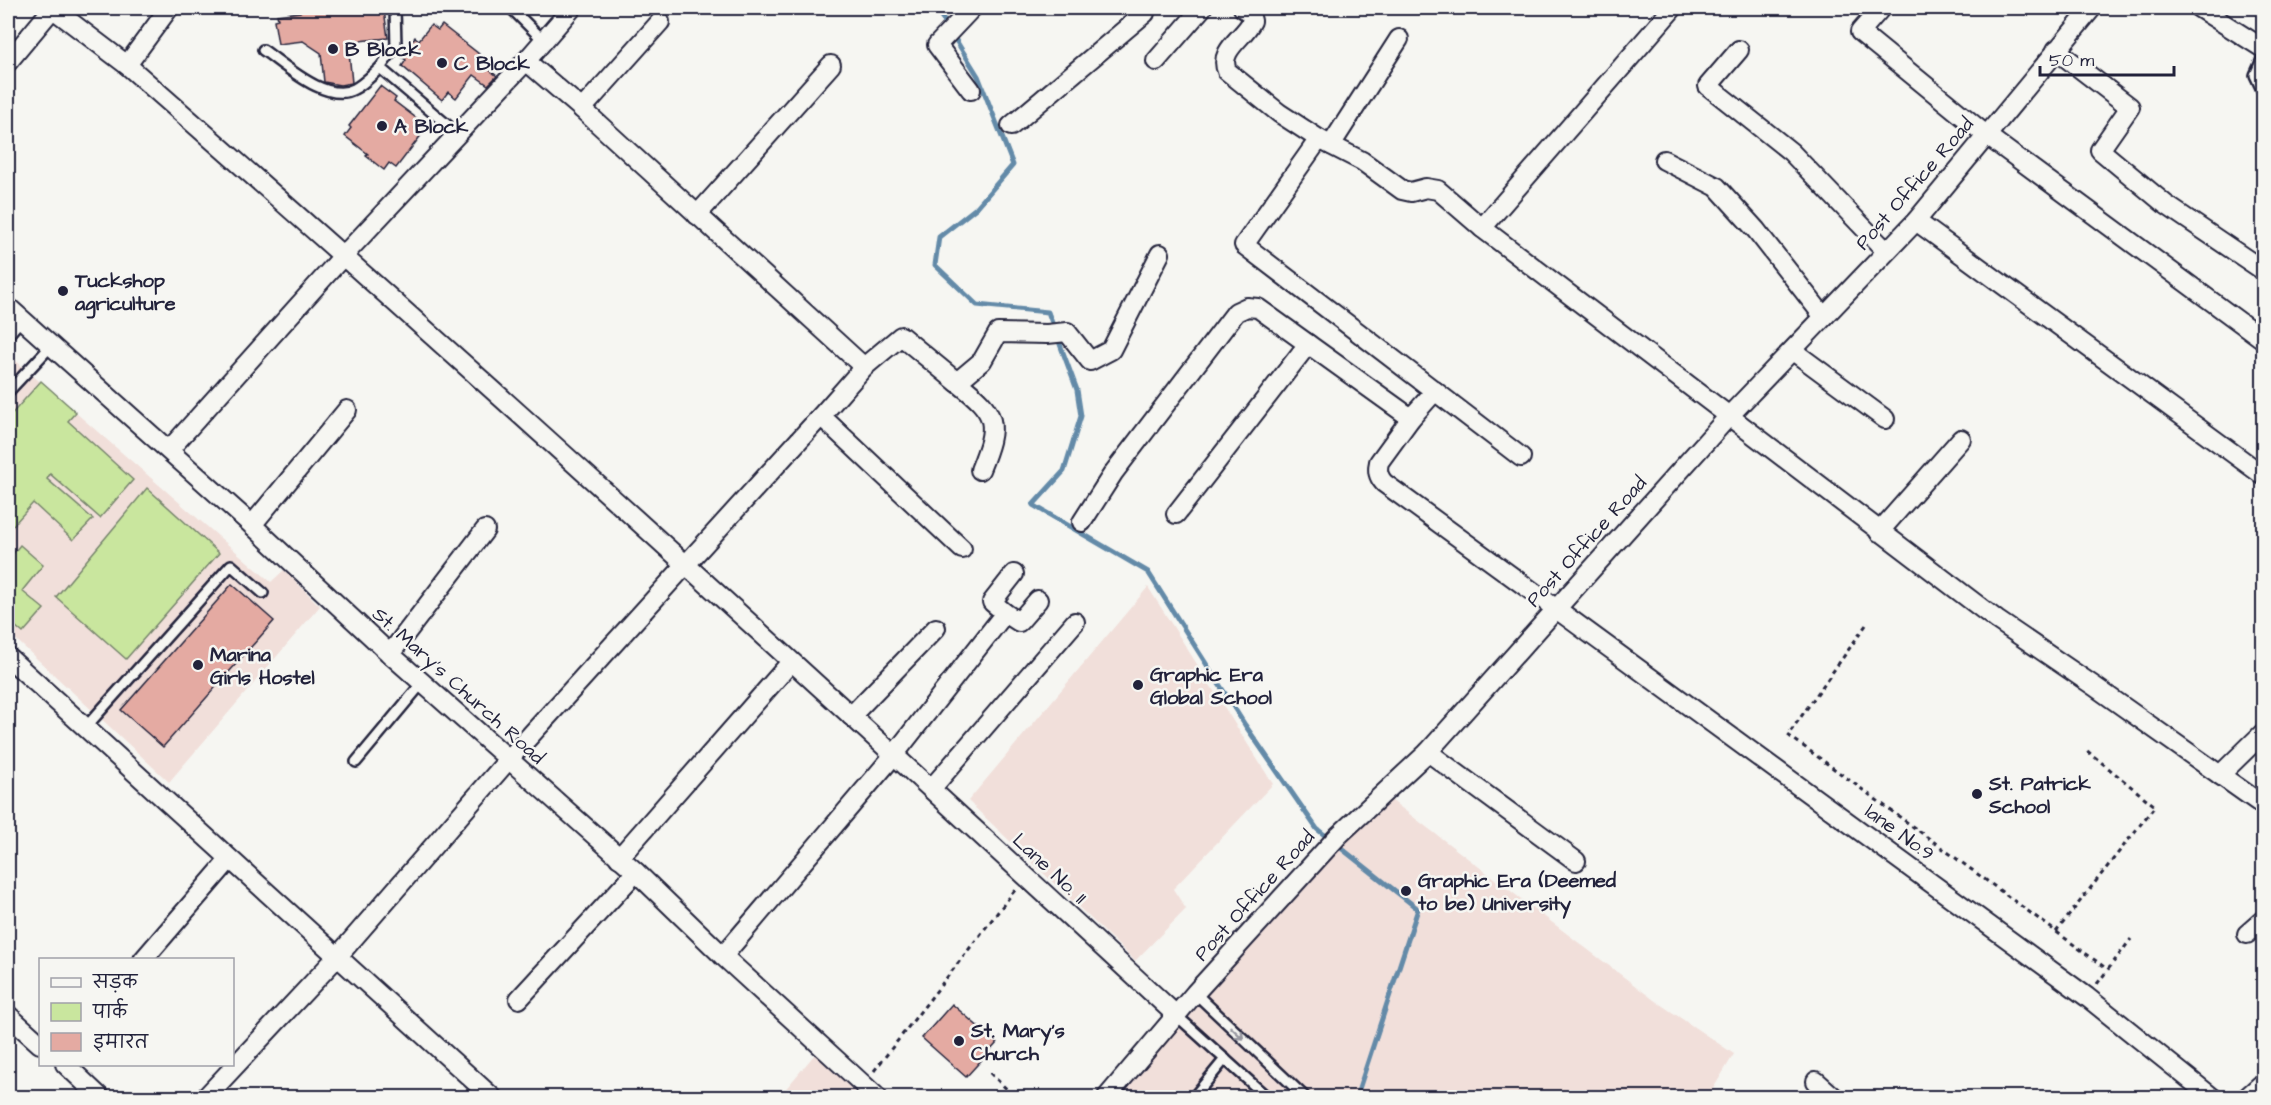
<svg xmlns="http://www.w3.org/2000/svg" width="2271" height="1105" font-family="'Architects Daughter','Playpen Sans Deva',sans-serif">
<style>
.built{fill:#f1dfda}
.green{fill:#c9e69e;stroke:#76846c;stroke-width:1.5}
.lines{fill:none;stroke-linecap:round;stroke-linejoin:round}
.stream{stroke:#638aa8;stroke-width:5}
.building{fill:#e4aaa2;stroke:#22223b;stroke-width:1.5}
.lane-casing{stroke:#22223b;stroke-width:14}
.street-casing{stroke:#22223b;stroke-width:22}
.path{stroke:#22223b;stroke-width:3;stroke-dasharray:4.5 4.5;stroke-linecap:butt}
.lane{stroke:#f6f6f2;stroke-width:9}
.street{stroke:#f6f6f2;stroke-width:18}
.oneway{stroke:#9797a0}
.poi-dot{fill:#22223b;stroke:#f6f6f2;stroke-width:2}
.labels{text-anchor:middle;stroke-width:5;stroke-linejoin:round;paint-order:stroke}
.poi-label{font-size:20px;font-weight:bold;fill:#22223b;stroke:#f6f6f2;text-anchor:start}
.street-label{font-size:20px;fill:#22223b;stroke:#f6f6f2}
</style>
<rect width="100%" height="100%" fill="#f6f6f2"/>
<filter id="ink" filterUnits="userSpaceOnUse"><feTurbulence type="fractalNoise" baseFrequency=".0167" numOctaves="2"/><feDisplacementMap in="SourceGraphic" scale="12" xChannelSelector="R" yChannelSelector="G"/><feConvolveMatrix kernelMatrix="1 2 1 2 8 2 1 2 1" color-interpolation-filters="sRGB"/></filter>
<g filter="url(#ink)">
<g class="built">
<path d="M8,354L271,582L284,570L320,606L169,782L8,632Z"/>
<path d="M1148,587L1273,784L1173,889L1186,909L1135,961L968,801Z"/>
<path d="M1387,797L1654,1000L1734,1054L1708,1097L1118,1098L1214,985Z"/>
<path d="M815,1054L863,1097H779Z"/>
</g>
<g class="green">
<path d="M41,381L76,412L68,421L133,480L100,518L50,474L47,479L93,519L73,540L33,503L8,531V418Z"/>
<path d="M147,488L219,553L126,659L56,597Z"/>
<path d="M20,545L43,565L22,591L44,609L23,633L8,620V560Z"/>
</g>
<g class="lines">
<path class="stream" d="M936,8L978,76L1013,165L976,208L939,237L935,265L977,305L1048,312L1077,390L1081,416L1064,471L1033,505L1148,572L1245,725L1317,829L1418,909L1356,1098"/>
</g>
<g class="building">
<path d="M303,8H353L360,12L384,10L388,38L358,41L349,52L352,83L340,85L324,82L321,53L303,41L278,44L274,20L278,19L277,15L300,12Z"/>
<path d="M431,25L438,30L442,25L479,54L476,59L497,76L488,85L474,75L456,98L448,92L442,100L402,66L406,60L400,56L415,37L419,40Z"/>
<path d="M380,86L396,98L394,101L420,121L415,128L422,134L396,168L389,163L384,170L366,156L368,154L345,136L351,128L349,126Z"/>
<path d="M232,584L274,621L163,747L121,710Z"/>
<path d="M952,1004L997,1043L966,1077L922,1038Z"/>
</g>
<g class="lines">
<defs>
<g id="lane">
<path d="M511,8L544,41"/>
<path d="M263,50C285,65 327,104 354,89C364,84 372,75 380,68L458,134"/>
<path d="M2264,55L2255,75L2264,94"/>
<path d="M380,68L396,46L395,8"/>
<path d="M8,335L21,320"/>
<path d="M8,392L51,346"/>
<path d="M85,728L231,565L263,593"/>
<path d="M356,762L422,683"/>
<path d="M1195,993L1306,1098"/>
<path d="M1176,1015L1268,1098"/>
<path d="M1193,1098L1225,1059"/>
</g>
<g id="street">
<path d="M52,8L127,65"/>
<path d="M169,8L127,65C482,376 830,695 1176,1015"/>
<path d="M1243,8L1250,13L1252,21C1244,38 1218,50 1227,71L1279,113L1319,139L1362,161L1402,190L1411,192L1426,188L1438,190L1482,228L1997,620L2094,686L2264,806"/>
<path d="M1881,8L1860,32L1986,135L2264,340"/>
<path d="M2199,8L2264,49"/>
<path d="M1739,50L1708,86L1791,152L1886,251"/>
<path d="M2056,50L2130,107L2100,150L2165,204L2264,271"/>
<path d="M526,61L582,109L864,367"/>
<path d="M1156,61L1202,8"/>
<path d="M8,62L53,8"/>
<path d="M971,90L937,45L972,8"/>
<path d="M582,109L660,22"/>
<path d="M1011,126L1145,13L1139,8"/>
<path d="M1319,139L1244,245L1521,457"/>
<path d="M1331,145L1399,39"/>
<path d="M1664,160L1717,187L1756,230L1824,317"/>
<path d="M697,215L831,65"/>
<path d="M1916,221L2264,476"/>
<path d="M1482,228L1673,8"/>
<path d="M8,307L252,525L390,654L636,872L723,956L878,1098"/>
<path d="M1793,351L1885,419"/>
<path d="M957,382C998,414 999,423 980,470"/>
<path d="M1435,391L1411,418L1379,462C1377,471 1378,476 1384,483L2087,997L2213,1098"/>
<path d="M821,416L962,549"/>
<path d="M169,450L344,255L526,61L572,8"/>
<path d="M1176,514L1308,344"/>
<path d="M1082,522L1114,472L1236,312L1247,307L1258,308L1411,418"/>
<path d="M252,525L347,410"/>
<path d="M1879,532L1961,439"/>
<path d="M1005,613L1019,622L1038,600"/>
<path d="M390,654L485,530"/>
<path d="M8,657L493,1098"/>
<path d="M851,716L936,628"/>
<path d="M1428,752L1576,861"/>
<path d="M2220,775L2264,732"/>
<path d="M931,789L1075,622"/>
<path d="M619,858L791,662"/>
<path d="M2247,934L2264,919"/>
<path d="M723,956L894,755L1005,613L992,602L1014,574"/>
<path d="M143,960L229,860"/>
<path d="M519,999L636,872"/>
<path d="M8,1015L40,1044"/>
<path d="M65,1064L101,1098"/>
<path d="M1816,1081L1835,1098"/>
<path d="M205,1098L338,956L508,760L821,416L864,367L901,336L957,382L982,361L998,333L1047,334L1067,332L1090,361L1111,350L1160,254"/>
<path d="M1106,1098L1195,993L1339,835L1428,752L1729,416L1916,221L2092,8"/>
<path d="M2246,1098L2264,1082"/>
</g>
</defs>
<use href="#lane" class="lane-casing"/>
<use href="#street" class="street-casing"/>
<g class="path">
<path d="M1866,625L1788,735L2107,969"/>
<path d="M2056,932L2155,806L2086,750"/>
<path d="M2097,984L2131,939"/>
<path d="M874,1071L1015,890"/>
<path d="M990,1073L1016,1098"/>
</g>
<use href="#lane" class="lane"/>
<use href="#street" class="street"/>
</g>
<defs><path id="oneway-shaft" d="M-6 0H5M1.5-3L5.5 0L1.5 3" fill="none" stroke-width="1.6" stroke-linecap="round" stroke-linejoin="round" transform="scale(1.5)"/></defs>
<use class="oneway" href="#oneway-shaft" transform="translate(1237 1033) rotate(43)"/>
</g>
<g class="poi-dot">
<circle cx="333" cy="49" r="6"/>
<circle cx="442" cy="63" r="6"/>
<circle cx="382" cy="126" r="6"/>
<circle cx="63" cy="291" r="6"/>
<circle cx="198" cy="665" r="6"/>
<circle cx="1138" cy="685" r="6"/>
<circle cx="1977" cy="794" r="6"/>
<circle cx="1406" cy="891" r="6"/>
<circle cx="959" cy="1041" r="6"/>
</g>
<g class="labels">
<g class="poi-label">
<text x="345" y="56">B Block</text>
<text x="454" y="70">C Block</text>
<text x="394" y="133">A Block</text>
<text x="75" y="287">Tuckshop<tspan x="75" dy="23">agriculture</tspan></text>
<text x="210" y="661">Marina<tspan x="210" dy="23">Girls Hostel</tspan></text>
<text x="1150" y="681">Graphic Era<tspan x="1150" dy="23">Global School</tspan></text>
<text x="1989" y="790">St. Patrick<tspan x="1989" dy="23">School</tspan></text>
<text x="1418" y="887">Graphic Era (Deemed<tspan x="1418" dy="23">to be) University</tspan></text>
<text x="971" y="1037">St. Mary’s<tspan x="971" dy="23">Church</tspan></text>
</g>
<g class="street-label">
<text transform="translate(1914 183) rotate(-49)" y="7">Post Office Road</text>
<text transform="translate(1586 541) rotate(-48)" y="7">Post Office Road</text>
<text transform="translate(459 685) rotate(42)" y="7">St. Mary's Church Road</text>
<text transform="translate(1900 832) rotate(36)" y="7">lane No.9</text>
<text transform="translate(1050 868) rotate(43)" y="7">Lane No. 11</text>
<text transform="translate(1254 895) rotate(-48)" y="7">Post Office Road</text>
</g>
</g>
<rect width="2271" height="1105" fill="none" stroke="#f6f6f2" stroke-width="30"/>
<rect x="15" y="15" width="2241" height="1075" fill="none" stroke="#22223b" stroke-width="2" filter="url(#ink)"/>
<rect x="39" y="958" width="195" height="108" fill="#f6f6f2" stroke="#a1a1a9" stroke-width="1.5"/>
<rect x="51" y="978" width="30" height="9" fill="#f6f6f2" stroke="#a1a1a9" stroke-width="1.5"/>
<text x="93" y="988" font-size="18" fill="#22223b">सड़क</text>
<rect x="51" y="1003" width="30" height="18" fill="#c9e69e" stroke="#a1a1a9" stroke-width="1.5"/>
<text x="93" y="1018" font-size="18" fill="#22223b">पार्क</text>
<rect x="51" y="1033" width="30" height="18" fill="#e4aaa2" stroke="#a1a1a9" stroke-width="1.5"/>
<text x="93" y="1048" font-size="18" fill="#22223b">इमारत</text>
<path d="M2040 66v9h134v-9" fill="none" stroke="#22223b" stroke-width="3"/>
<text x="2049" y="66" font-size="18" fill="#22223b" stroke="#f6f6f2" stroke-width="4.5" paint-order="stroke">50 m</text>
</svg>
